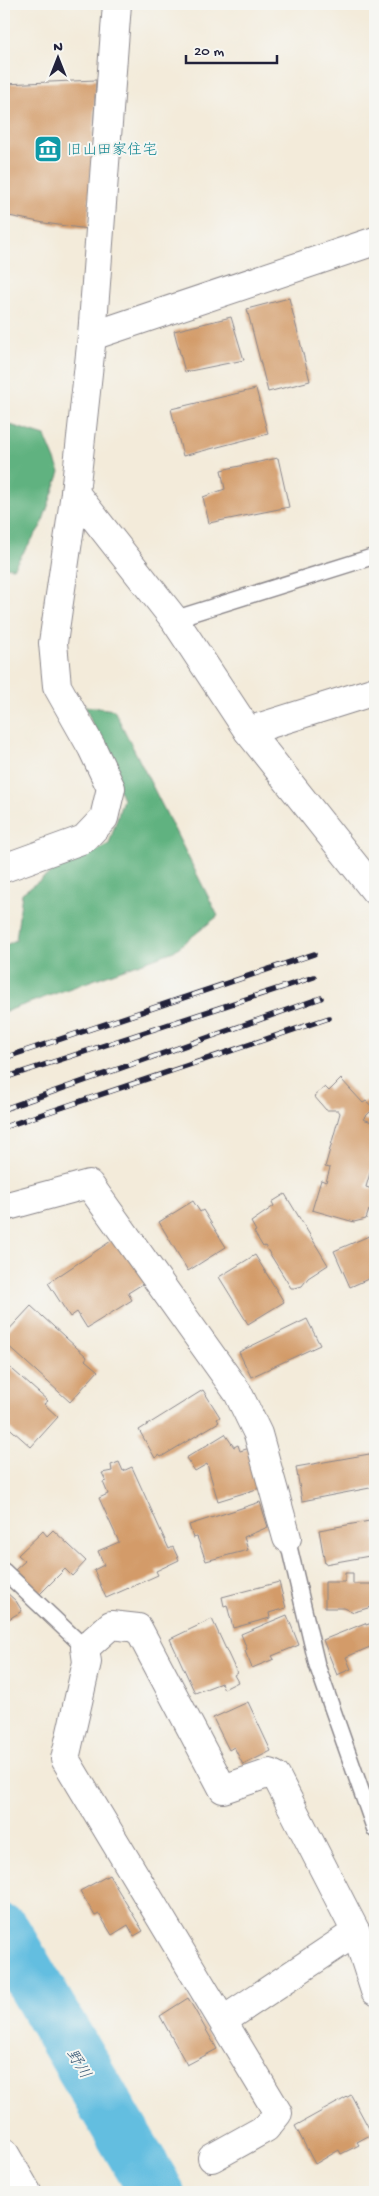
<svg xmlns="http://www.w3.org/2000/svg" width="379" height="2196" font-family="'Gochi Hand','Klee One',sans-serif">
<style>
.forest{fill:#60b280;stroke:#416a5e}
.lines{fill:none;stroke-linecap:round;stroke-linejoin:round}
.river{stroke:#63bee0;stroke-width:55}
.building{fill:#d39b69}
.service-casing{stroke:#8a868a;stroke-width:18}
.minor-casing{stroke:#8a868a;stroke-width:30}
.service{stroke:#fff;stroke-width:15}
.minor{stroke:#fff;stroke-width:28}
.rail-casing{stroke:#22223b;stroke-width:5.5}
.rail{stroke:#f6f6f2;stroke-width:4;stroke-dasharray:11;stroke-linecap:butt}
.labels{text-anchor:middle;stroke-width:4;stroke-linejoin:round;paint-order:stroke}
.culture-label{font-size:15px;fill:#0d838f;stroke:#f6f6f2;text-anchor:start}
.water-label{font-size:16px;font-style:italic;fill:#395975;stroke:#f6f6f2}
</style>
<rect width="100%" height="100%" fill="#f6f6f2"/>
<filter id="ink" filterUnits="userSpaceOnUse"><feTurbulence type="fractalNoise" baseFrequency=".02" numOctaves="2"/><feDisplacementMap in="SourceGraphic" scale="10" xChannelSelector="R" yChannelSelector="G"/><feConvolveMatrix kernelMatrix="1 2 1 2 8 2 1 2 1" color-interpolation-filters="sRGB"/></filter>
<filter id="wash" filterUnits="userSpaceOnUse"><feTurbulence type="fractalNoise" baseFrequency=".0096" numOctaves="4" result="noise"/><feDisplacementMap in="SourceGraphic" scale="20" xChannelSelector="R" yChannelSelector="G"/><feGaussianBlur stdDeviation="1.12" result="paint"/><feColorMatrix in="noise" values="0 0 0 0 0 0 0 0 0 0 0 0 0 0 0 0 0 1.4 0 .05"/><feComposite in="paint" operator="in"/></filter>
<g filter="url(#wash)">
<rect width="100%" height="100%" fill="#f3ebda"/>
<g class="forest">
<path d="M4,423L45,436L60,472L41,526L13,568L4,567Z"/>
<path d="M85,706L114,710L218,916L174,951L4,1012V946L16,940L22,893L52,872L109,844L123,799Z"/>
</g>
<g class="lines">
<path class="river" d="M4,1933L157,2192"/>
</g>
<g id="blocks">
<g class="building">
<path d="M96,80L88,229L44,223L4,215V84Z"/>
<path d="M289,298L310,381L268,392L247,309Z"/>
<path d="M231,317L244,360L185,372L174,331Z"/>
<path d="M256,389L268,434L183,456L171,409Z"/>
<path d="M278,458L289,507L209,523L203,497L225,489L221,470Z"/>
<path d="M341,1079L363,1103L366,1101L374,1108L363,1119L375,1123V1155L366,1187L375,1190V1212L369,1210L366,1219L354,1222L312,1210L321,1180L326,1182L330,1168L325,1167L340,1113L338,1110H326L314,1096L325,1087L329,1091Z"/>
<path d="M285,1194L328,1265L308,1278L302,1286L295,1288H291L265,1246L263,1247L254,1232L256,1231L251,1222L274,1206L272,1202Z"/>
<path d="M193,1201L200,1212L203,1210L226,1247L188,1271L159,1222Z"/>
<path d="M120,1235L149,1280L128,1293L132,1300L87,1328L77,1312L70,1317L48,1283Z"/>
<path d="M369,1236L370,1240L375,1237V1276L350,1287L334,1251Z"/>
<path d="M255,1255L284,1302L248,1324L219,1277Z"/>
<path d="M31,1306L87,1357L85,1360L98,1371L70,1402L4,1342V1335Z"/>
<path d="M307,1319L320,1345L251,1377L239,1352Z"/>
<path d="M4,1362L48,1401L44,1404L58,1417L31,1447L4,1423Z"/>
<path d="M203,1390L220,1417L217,1419L219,1422L161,1457L159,1455L155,1458L139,1430Z"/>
<path d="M225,1434L234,1447L238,1445L240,1451L253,1447L260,1488L218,1501L207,1464L195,1471L186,1458Z"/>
<path d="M375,1453V1487L302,1501L296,1467Z"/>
<path d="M119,1462L123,1471L132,1467L169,1549L173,1547L179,1560L156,1571L158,1575L106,1598L94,1570L104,1565L98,1551L119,1542L99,1498L108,1494L103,1482L106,1481L102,1473L112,1471L111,1465Z"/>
<path d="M260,1502L268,1527L244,1537L248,1550L206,1561L197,1537L193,1538L189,1525Z"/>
<path d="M375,1520V1555L325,1564L319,1530Z"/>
<path d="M53,1530L86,1561L72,1576L65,1569L40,1594L15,1570L25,1561L18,1555L43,1531L47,1536Z"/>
<path d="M345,1573H353V1584H375V1606L354,1612L344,1608H325V1582H345Z"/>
<path d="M279,1582L286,1608L269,1613L270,1618L233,1628L227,1605L224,1606L222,1597Z"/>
<path d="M6,1592L16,1601L22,1611L4,1622V1594Z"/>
<path d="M287,1615L299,1645L272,1656L274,1659L252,1668L245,1651L247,1649L241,1634Z"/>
<path d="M212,1619L237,1673L234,1675L238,1682L224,1689L221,1683L195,1693L170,1639Z"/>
<path d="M375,1622V1645L346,1657L351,1669L337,1675L323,1640L365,1623L366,1625Z"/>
<path d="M248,1702L271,1751L243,1765L234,1747L229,1750L213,1718Z"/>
<path d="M109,1875L143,1931L134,1936L128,1925L112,1935L99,1914L95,1916L80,1891Z"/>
<path d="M188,1998L217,2049L187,2065L160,2016Z"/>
<path d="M351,2095L372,2134L357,2142L359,2145L341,2154L339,2150L315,2164L295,2126Z"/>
</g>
</g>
</g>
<g filter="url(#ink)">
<use href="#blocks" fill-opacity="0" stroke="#8a868a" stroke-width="1"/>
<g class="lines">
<defs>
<g id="service">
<path d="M174,619L375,556"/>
<path d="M287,1538L317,1665L375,1830"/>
<path d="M4,1571L85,1648"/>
</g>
<g id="minor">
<path d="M92,336L375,241"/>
<path d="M75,493L174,619L248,731L375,891"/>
<path d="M248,731L375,691"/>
<path d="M4,868L84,839L104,818L111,788L92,748L57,686L53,643L75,493L92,336L117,4"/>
<path d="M4,1207L89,1184L238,1393L258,1434L287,1538"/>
<path d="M224,2020L356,1932"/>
<path d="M4,2152L27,2192"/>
<path d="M212,2158L266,2128L278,2113L65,1759L87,1662L85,1648L111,1625L138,1628L223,1789L270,1773L276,1776L356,1932L375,1991"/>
</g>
</defs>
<use href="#service" class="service-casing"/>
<use href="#minor" class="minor-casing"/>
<use href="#service" class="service"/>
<use href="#minor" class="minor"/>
<defs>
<g id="rail">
<path d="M4,1058L314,954"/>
<path d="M4,1078L314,977"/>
<path d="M4,1109L321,998"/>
<path d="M4,1127L329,1018"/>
</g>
</defs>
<use href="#rail" class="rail-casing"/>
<use href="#rail" class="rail"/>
</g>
</g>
<defs>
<symbol id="museum-square" viewBox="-11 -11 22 22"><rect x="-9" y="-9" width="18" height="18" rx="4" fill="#0f9aa8" stroke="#f6f6f2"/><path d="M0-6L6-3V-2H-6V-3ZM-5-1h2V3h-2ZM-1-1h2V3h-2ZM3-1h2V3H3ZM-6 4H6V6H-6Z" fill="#fff"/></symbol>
</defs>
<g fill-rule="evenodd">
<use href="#museum-square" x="32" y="133" width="32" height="32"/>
</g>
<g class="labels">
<g class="culture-label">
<text x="67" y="154">旧山田家住宅</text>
</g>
<g class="water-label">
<text transform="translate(80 2063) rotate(59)" y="6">野川</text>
</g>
</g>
<rect width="379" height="2196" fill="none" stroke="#f6f6f2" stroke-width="20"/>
<g transform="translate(58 58)" stroke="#f6f6f2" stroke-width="4" paint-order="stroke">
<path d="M0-4L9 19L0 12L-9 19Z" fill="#22223b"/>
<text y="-8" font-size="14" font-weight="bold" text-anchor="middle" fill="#22223b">N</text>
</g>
<path d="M186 55v8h91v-8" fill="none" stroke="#22223b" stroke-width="2.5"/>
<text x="194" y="55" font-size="15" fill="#22223b" stroke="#f6f6f2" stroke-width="4" paint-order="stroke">20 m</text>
</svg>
